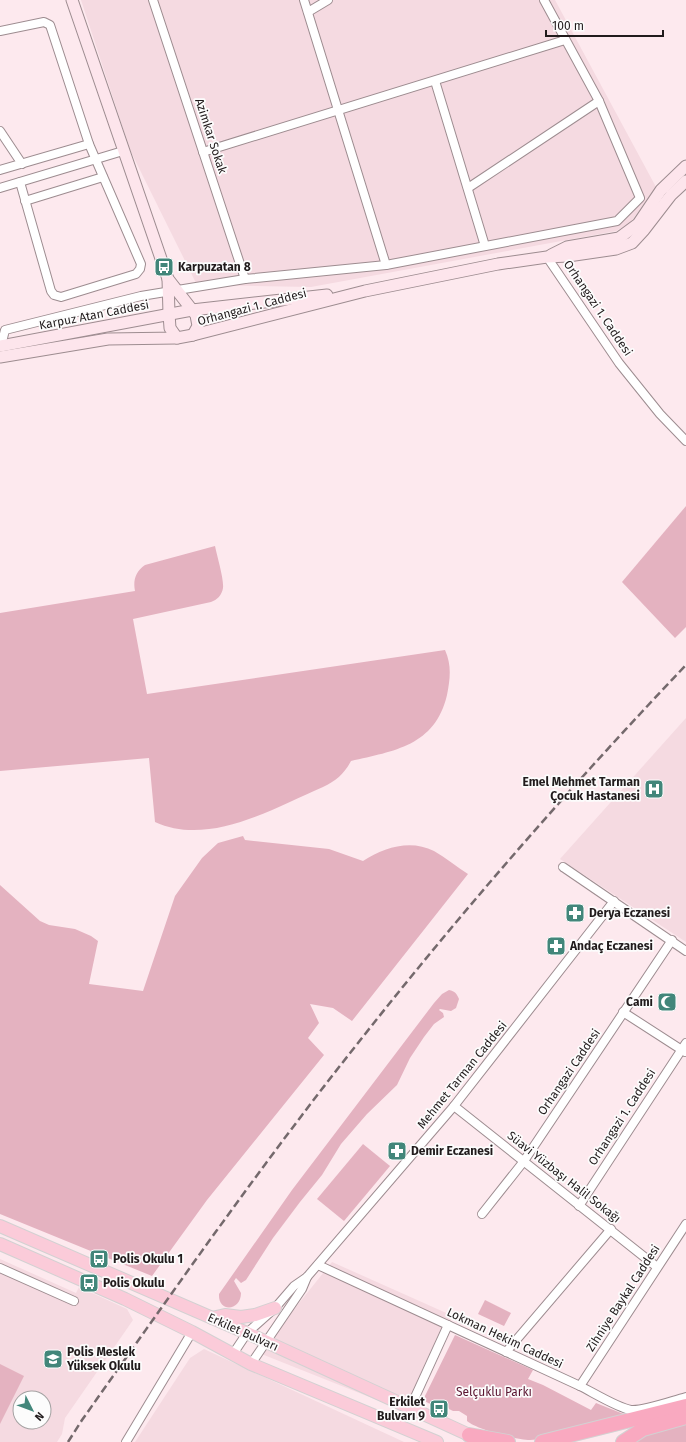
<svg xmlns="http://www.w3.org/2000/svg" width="686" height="1442" font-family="'Fira Sans',sans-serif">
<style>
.built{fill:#f5dae1;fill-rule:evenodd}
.green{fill:#e4b2c0}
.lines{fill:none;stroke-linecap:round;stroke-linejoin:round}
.street-casing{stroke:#9d8c90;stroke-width:10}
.secondary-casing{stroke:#9d8c90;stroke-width:13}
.primary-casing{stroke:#d3d1d2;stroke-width:14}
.highway-casing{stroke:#d3d1d2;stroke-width:16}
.street{stroke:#fff;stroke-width:8}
.secondary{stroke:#fde5ec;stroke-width:11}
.primary{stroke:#fbcbd9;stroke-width:12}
.highway{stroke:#f9a9c0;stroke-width:14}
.rail{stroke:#74696c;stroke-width:2.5;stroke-dasharray:8 4;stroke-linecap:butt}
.labels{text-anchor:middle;stroke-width:3.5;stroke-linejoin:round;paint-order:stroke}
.street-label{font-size:12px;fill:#211b1c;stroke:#fcfcfc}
.poi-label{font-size:12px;font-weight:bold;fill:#211b1c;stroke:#fcfcfc;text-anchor:start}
.park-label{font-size:12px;fill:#5b1531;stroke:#fcfcfc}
</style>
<rect width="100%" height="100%" fill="#fde9ee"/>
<g class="built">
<path d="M81,0H555L656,187L630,223L616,231L311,287L197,285L130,150Z"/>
<path d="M686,718V942L560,859Z"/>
<path d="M0,1259L76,1293L79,1287L127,1309L133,1320L65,1418L62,1434L57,1442H0ZM20,1398H44V1422H20Z"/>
<path d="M332,1262L453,1316L407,1412L259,1353Z"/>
<path d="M204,1349L404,1442H135L190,1358Z"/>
</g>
<g class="green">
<path d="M686,506V627L675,638L622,582Z"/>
<path d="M215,546C217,556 224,579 223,588C222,595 217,600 211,602L133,619L147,694L445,650C452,666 450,679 447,695C435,746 394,751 351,761C344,774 336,781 323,787C274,808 209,847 155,822L149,758L0,771V613L135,591C133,581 135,572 145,565Z"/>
<path d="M243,836L245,840L329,849L363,861C384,847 411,839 434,851C446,858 457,867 468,874L352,1021L333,1008L310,1004L319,1023L308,1038L324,1055L207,1200L152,1276L0,1214V885L40,921L49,925L75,929L91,936L98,941L89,984L143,991L175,896L202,858L218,843Z"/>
<path d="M449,990C455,991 457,994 459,999L456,1008L451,1011L440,1009L439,1010L443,1013L444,1017L434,1024L424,1037L410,1058L397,1085L367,1114L341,1144L322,1175L300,1202L273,1238L246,1280L241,1283L236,1278L234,1281L241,1293C241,1311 218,1313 219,1294L292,1190L434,1003L442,994Z"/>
<path d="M363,1144L390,1166L344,1221L317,1199Z"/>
<path d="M485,1300L511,1313L504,1326L478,1314Z"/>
<path d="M455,1335L533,1370L528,1379L543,1385L591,1410L596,1403L626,1415L542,1439C538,1439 534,1440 530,1440C516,1440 476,1429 467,1421V1416L459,1411H453L449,1409L447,1405L440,1402L430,1404L423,1400Z"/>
<path d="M0,1364L24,1376L0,1424Z"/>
<path d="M686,1421V1442H628L631,1440Z"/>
</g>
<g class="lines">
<defs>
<g id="street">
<path d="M153,0L245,279"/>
<path d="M304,0L386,265"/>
<path d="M308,12L328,0"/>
<path d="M0,31L44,22L50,25L89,144L141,264L140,269L136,274L61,297L54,295L51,291L20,182"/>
<path d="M435,81L485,246"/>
<path d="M0,131L22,164"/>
<path d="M203,152L565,40"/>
<path d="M0,170L89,144"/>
<path d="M0,188L123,151"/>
<path d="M468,188L599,101"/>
<path d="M25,201L103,177"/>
<path d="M547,257L619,363L660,414L686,441"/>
<path d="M1,346L5,330L141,296L245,279L386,265L617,221L640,198L599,101L544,0"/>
<path d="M563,867L686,951"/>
<path d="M623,1012L685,1052"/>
<path d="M454,1106L657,1267"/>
<path d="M579,1206L686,1043"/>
<path d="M482,1214L524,1161L672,940"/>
<path d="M318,1265L580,1386C594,1393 618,1408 631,1410C645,1411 671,1401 686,1397"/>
<path d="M0,1268L74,1301"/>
<path d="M506,1352L611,1229"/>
<path d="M233,1354L247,1333L275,1308L294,1286L307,1277L454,1106L614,901"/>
<path d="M251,1364L302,1289L307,1277"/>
<path d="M580,1386L686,1224"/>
<path d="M410,1408L448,1325"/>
<path d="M126,1442L192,1332"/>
</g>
<g id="secondary">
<path d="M72,0L168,279L196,315L198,326L193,335"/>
<path d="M551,255L567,247L619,238L638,224L661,190L686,166"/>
<path d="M168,279L169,314L170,328L177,338"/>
<path d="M0,346L192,310L327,295"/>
<path d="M0,357L108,339L177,338L193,335L365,291L498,264L547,257L568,256L616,249L632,243L644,230L671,195L686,181"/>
</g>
<g id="primary">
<path d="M0,1226L247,1333L478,1439"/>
<path d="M0,1244L125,1299L192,1332L251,1364L437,1442"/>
<path d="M212,1318L225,1315L241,1317L255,1315L275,1308"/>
</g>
<g id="highway">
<path d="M469,1435L508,1442"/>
<path d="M542,1442L686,1406"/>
<path d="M623,1442L643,1429L686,1417"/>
</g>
</defs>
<use href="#street" class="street-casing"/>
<use href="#secondary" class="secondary-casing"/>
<use href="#primary" class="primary-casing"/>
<use href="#highway" class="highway-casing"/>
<use href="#street" class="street"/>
<use href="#secondary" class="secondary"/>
<use href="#primary" class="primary"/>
<use href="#highway" class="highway"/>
<path class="rail" d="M68,1442L82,1420C172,1293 261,1165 358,1043C461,912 571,786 686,665"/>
</g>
<defs>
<symbol id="bus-square" viewBox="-11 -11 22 22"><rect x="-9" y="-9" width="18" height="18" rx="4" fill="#42867a" stroke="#fcfcfc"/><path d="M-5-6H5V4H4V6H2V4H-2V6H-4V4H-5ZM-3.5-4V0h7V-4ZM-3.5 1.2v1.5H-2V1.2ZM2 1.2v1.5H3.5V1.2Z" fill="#fff"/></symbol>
<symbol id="hospital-square" viewBox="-11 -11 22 22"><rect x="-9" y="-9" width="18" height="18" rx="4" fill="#42867a" stroke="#fcfcfc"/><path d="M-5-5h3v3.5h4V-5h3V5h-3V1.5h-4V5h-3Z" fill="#fff"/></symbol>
<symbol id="pharmacy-square" viewBox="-11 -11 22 22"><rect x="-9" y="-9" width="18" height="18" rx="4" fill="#42867a" stroke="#fcfcfc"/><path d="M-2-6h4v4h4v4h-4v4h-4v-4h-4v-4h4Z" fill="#fff"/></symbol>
<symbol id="mosque-square" viewBox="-11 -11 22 22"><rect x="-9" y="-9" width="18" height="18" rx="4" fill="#42867a" stroke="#fcfcfc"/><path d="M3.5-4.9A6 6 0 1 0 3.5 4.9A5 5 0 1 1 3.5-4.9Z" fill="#fff"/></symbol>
<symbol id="school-square" viewBox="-11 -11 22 22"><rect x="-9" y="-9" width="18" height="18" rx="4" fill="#42867a" stroke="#fcfcfc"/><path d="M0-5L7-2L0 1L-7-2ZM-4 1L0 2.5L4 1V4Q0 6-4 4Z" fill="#fff"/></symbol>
</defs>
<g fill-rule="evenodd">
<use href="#bus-square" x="153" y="256" width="22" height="22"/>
<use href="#hospital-square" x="643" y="778" width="22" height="22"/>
<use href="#pharmacy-square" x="564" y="902" width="22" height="22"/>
<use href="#pharmacy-square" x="545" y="935" width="22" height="22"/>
<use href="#mosque-square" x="656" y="991" width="22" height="22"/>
<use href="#pharmacy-square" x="386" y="1140" width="22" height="22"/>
<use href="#bus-square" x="88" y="1248" width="22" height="22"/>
<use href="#bus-square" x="78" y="1272" width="22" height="22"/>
<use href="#school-square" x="42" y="1348" width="22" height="22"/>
<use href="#bus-square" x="428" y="1398" width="22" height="22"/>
</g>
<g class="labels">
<g class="street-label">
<text transform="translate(211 136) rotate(72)" y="4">Azimkar Sokak</text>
<text transform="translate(252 307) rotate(-15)" y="4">Orhangazi 1. Caddesi</text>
<text transform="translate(598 308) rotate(56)" y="4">Orhangazi 1. Caddesi</text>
<text transform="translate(94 315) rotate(-11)" y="4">Karpuz Atan Caddesi</text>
<text transform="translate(569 1072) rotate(-56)" y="4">Orhangazi Caddesi</text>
<text transform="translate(462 1075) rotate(-51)" y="4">Mehmet Tarman Caddesi</text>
<text transform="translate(622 1117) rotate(-57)" y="4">Orhangazi 1. Caddesi</text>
<text transform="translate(564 1177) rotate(38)" y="4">Süavi Yüzbaşı Halil Sokağı</text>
<text transform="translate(623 1298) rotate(-57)" y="4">Zihniye Baykal Caddesi</text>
<text transform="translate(243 1332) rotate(24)" y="4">Erkilet Bulvarı</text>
<text transform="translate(505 1338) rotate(25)" y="4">Lokman Hekim Caddesi</text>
</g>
<g class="poi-label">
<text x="178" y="271">Karpuzatan 8</text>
<text x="640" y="786" text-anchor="end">Emel Mehmet Tarman<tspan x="640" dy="14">Çocuk Hastanesi</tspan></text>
<text x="589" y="917">Derya Eczanesi</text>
<text x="570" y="950">Andaç Eczanesi</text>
<text x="653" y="1006" text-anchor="end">Cami</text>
<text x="411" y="1155">Demir Eczanesi</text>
<text x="113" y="1263">Polis Okulu 1</text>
<text x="103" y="1287">Polis Okulu</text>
<text x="67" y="1356">Polis Meslek<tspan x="67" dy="14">Yüksek Okulu</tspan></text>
<text x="425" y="1406" text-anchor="end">Erkilet<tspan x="425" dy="14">Bulvarı 9</tspan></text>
</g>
<g class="park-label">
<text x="494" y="1396">Selçuklu Parkı</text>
</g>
</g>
<g transform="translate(32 1410) rotate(132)"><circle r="19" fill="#fcfcfc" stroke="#a4a2a2"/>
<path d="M0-3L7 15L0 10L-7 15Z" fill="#42867a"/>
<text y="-6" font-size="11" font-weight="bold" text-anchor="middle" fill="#211b1c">N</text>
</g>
<path d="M546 30v6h117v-6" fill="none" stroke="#211b1c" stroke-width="2"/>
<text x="552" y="30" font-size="12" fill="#211b1c" stroke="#fcfcfc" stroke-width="3" paint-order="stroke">100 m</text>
</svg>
